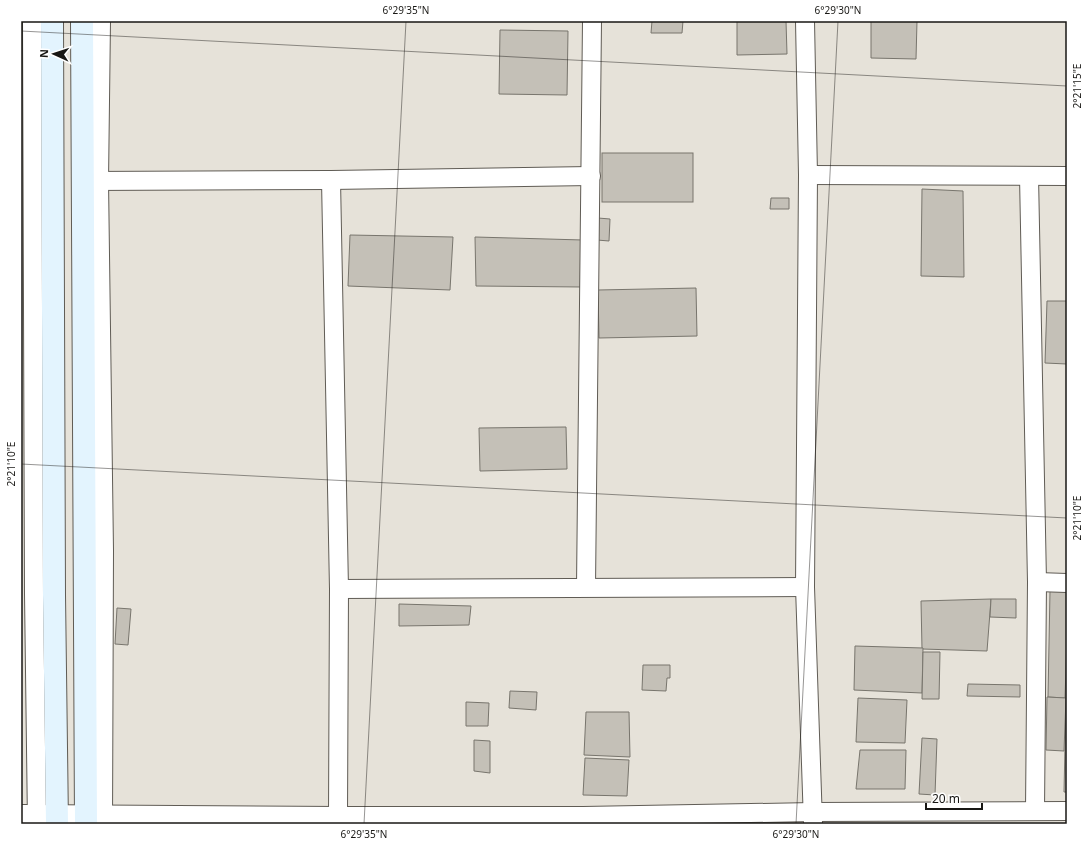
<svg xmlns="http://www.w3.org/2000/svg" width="1088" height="845" font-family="'Noto Sans',sans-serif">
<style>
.building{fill:#c4c0b7;stroke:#78756d}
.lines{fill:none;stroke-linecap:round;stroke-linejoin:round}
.minor-casing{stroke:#605c55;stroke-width:20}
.secondary-casing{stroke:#605c55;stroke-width:24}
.minor{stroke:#fff;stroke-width:18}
.secondary{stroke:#e3f4fe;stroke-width:22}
.ticks{fill:none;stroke:#181714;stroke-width:1;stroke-opacity:0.45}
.neatline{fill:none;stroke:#181714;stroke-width:1.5}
.ticks-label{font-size:10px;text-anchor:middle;fill:#181714}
</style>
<rect width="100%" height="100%" fill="#e6e2d9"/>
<g class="building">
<path d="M652,21H683L682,33H651Z"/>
<path d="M737,21H786L787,54L737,55Z"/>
<path d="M871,21H917L916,59L871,58Z"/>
<path d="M500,30L568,31L567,95L499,94Z"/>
<rect x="602" y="153" width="91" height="49"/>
<path d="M922,189L963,191L964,277L921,276Z"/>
<path d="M771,198H789V209H770Z"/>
<path d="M598,218L610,219L609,241L597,240Z"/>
<path d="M350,235L453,237L450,290L348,286Z"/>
<path d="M475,237L583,240L582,287L476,286Z"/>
<path d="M696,288L697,336L599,338L598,290Z"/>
<path d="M1047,301H1067V364L1045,363Z"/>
<path d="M566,427L567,469L480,471L479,428Z"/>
<path d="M1050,591H1067V638L1065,698L1048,697Z"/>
<path d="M991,599L987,651L922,649L921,601Z"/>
<path d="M991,599H1016V618L990,617Z"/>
<path d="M399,604L471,606L469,625L399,626Z"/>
<path d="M117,608L131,609L128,645L115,644Z"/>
<path d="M855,646L923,648L922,693L854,690Z"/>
<path d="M923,652H940L939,699H922Z"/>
<path d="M1067,656V792H1064Z"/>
<path d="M643,665H670V678H667L666,691L642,690Z"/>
<path d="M968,684L1020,685V697L967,696Z"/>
<path d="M510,691L537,692L536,710L509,708Z"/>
<path d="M1047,697L1066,698L1064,751L1046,750Z"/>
<path d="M858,698L907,700L905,743L856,742Z"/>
<path d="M466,702L489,703L488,726H466Z"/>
<path d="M586,712H629L630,757L584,755Z"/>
<path d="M922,738L937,739L935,795L919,794Z"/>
<path d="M474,740L490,741V773L474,771Z"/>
<path d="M860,750H906L905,789H856Z"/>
<path d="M585,758L629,760L627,796L583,795Z"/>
</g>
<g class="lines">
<defs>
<g id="minor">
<path d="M32,21L34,594L37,824"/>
<path d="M101,21L99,181L104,551L103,824"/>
<path d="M805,21L808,175L805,587L813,823"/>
<path d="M808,175L1067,176"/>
<path d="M1029,176L1037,582L1035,811"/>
<path d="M331,180L339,589L338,816"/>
<path d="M87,181L331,180L591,176"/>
<path d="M1037,582L1067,583"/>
<path d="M586,587L592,21"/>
<path d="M339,589L805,587"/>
<path d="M21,814L338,816H583L813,812L1067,811"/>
</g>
<g id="secondary">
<path d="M52,21L54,595L57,824"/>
<path d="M82,21L86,824"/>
</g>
</defs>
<use href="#minor" class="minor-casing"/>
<use href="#secondary" class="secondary-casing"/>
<use href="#minor" class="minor"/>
<use href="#secondary" class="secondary"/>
</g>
<path class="ticks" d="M21,31L1067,86M21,464L1067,518M364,824L406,21M796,824L838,21"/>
<rect width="1088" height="845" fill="none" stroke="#ffffff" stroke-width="44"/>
<g transform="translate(54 54) rotate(273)" stroke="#ffffff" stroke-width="3" paint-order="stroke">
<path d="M0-3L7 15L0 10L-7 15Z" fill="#181714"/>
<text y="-6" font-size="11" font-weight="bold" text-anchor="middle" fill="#181714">N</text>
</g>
<path d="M926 803v6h56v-6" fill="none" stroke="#181714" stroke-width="2"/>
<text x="932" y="803" font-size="12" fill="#181714" stroke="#ffffff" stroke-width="3" paint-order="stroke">20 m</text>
<rect x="22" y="22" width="1044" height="801" class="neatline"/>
<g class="ticks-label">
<text x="406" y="14">6°29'35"N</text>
<text x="838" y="14">6°29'30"N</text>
<text transform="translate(1077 86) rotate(-90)" y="4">2°21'15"E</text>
<text transform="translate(11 464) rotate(-90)" y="4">2°21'10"E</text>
<text transform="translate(1077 518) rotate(-90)" y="4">2°21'10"E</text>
<text x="364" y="838">6°29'35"N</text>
<text x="796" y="838">6°29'30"N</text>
</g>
</svg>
